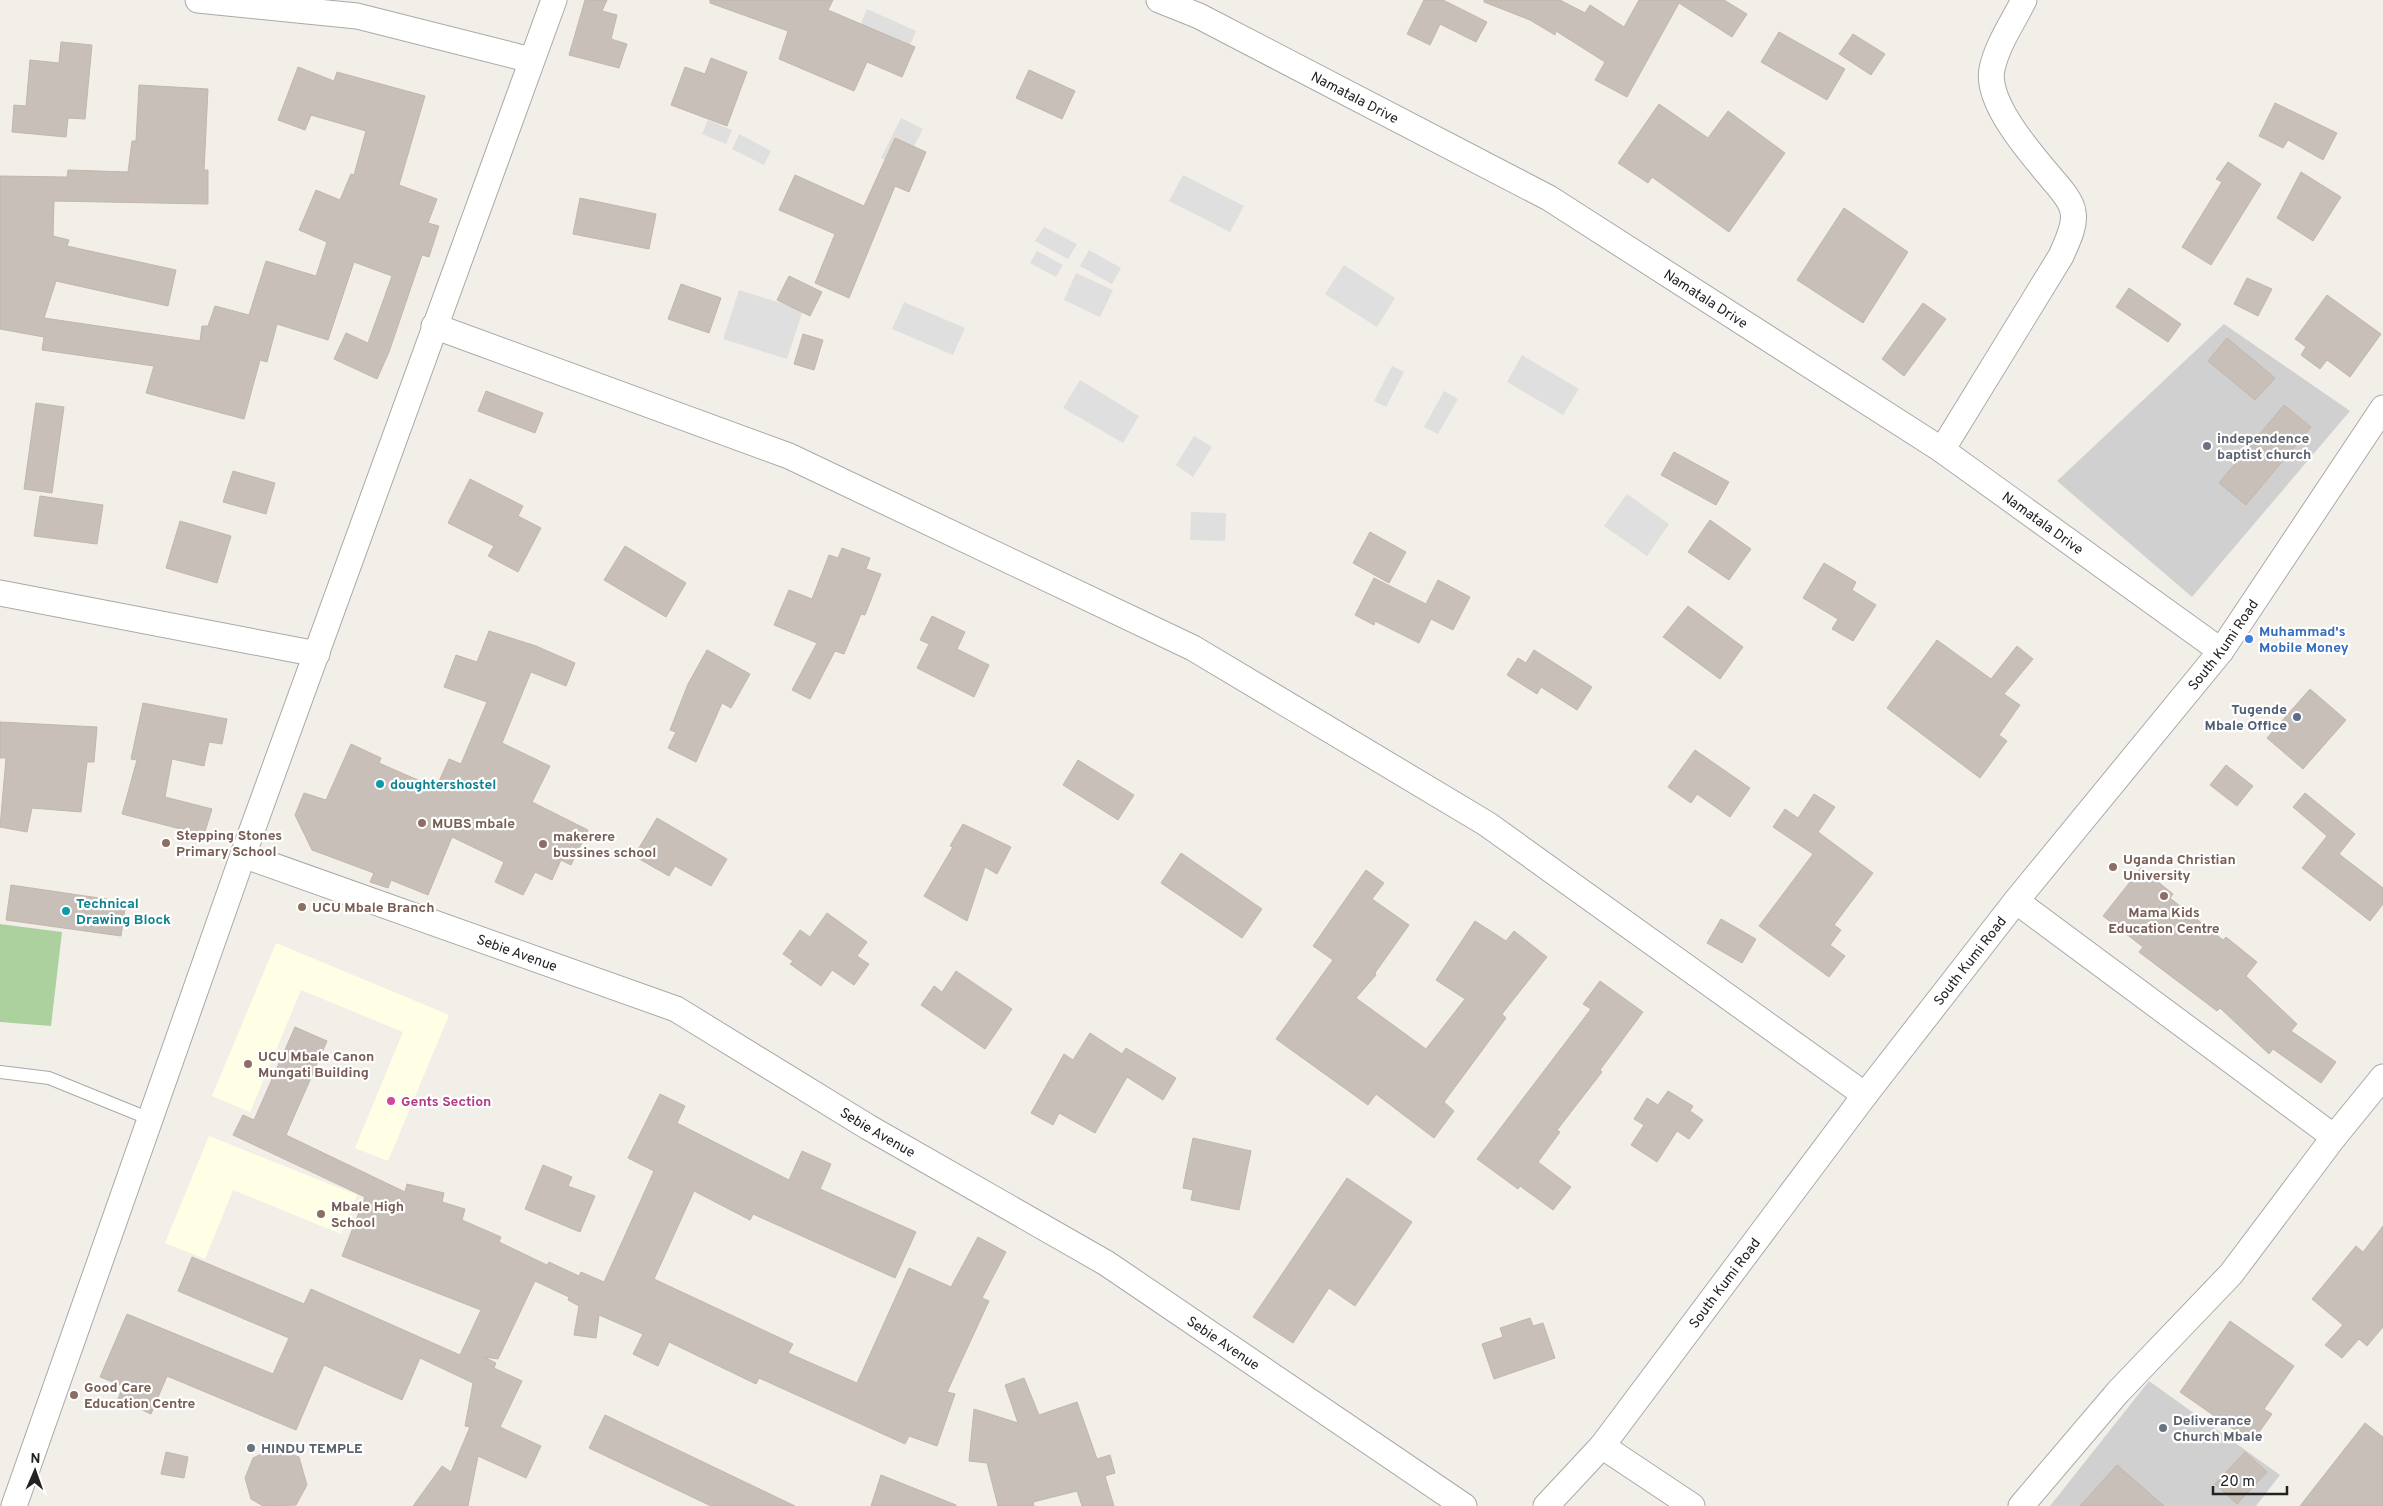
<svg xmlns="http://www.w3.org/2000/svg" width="2383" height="1506" font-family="Overpass,sans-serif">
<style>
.residential{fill:#e0dfdf}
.education{fill:#ffffe5}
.religious{fill:#d0d0d0}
.forest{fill:#add19e}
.building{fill:#c7bfb8;stroke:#c4b6ab}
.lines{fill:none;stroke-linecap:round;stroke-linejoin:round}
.lane-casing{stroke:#a9a9a9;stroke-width:14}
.street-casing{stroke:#a9a9a9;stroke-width:27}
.lane{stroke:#fff;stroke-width:12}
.street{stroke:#fff;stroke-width:25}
.worship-dot{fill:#6b7280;stroke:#fff;stroke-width:2}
.shop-dot{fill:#3f7fe0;stroke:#fff;stroke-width:2}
.service-dot{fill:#5c6f8a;stroke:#fff;stroke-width:2}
.culture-dot{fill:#0f9aa8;stroke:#fff;stroke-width:2}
.education-dot{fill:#8d6e63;stroke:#fff;stroke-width:2}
.hotel-dot{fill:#d1479c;stroke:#fff;stroke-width:2}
.labels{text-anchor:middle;stroke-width:4.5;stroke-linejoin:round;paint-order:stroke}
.street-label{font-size:14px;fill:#222;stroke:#fff}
.worship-label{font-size:14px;font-weight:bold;fill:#5b616d;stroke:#fff;text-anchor:start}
.shop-label{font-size:14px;font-weight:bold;fill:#366cbe;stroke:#fff;text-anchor:start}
.service-label{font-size:14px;font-weight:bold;fill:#4e5e75;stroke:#fff;text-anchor:end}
.culture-label{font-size:14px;font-weight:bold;fill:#0d838f;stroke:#fff;text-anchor:start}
.education-label{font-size:14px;font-weight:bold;fill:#785e54;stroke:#fff;text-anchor:start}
.hotel-label{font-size:14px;font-weight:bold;fill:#b23c85;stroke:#fff;text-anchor:start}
</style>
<rect width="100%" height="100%" fill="#f2efe9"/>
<g class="residential">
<path d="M867,9L916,31L904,59L855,37Z"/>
<path d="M901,118L923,129L902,169L881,158Z"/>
<path d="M708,120L732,130L726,144L702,134Z"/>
<path d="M739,134L771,151L764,165L732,149Z"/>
<path d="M1183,175L1244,206L1230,232L1169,201Z"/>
<path d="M1044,227L1077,244L1068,259L1035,241Z"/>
<path d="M1089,250L1121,268L1112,284L1080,266Z"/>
<path d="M1037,251L1063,265L1056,277L1030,263Z"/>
<path d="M1344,265L1395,298L1377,327L1325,294Z"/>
<path d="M1076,273L1113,290L1100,317L1064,300Z"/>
<path d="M739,290L803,310L787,359L723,339Z"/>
<path d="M904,302L965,328L953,355L892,329Z"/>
<path d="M1522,355L1579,389L1563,415L1507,382Z"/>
<path d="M1392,366L1404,372L1386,407L1374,401Z"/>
<path d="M1080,380L1139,416L1123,443L1063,408Z"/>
<path d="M1444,391L1458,399L1438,434L1424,427Z"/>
<path d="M1194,436L1212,447L1193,477L1176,465Z"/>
<path d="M1627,494L1669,524L1647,556L1604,526Z"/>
<path d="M1191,512L1226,513L1225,541L1190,540Z"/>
</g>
<g class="education">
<path d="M276,943L449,1015L388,1161L355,1148L403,1032L301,990L250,1112L212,1096Z"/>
<path d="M209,1136L357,1195L341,1234L233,1190L205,1259L165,1243Z"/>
</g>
<g class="religious">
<path d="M2224,324L2350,411L2192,597L2057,481Z"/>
<path d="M2149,1381L2280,1475L2256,1506H2050Z"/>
</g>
<path class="forest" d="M0,924L62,932L51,1026L0,1022Z"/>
<g class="building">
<path d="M585,0H607L602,11L617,15L611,39L627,44L619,68L569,55Z"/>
<path d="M710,0H833L828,10L915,47L902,77L867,62L854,91L779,59L788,31L710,3Z"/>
<path d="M1424,0H1443L1487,22L1476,42L1440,24L1430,45L1407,34Z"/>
<path d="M1484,0H1560L1585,13L1590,5L1624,27L1639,0H1724L1747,14L1732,37L1679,3L1627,97L1595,80L1605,62L1556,31L1555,35L1530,20L1484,2Z"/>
<path d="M1779,32L1845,69L1827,100L1761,62Z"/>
<path d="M1853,34L1885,54L1871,75L1839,54Z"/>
<path d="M61,42L92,45L85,119L68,118L66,137L12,132L14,105L26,106L30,60L59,63Z"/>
<path d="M711,58L747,72L727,126L671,105L685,67L705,74Z"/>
<path d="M298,67L334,81L337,72L425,96L399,185L437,199L428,223L439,226L429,257L422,255L389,352L377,379L334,359L346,333L368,343L392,276L354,262L328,340L277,324L267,362L260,360L244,419L146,393L154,366L42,350L44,337L0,329V176L67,177L68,170L128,172L132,141H136L139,85L208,89L204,170H208V204L54,201L53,236L69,240L67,246L176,270L168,306L56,281L44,318L200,341L202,326H208L215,306L249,315L266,261L316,276L327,242L299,230L316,190L340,200L351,174L354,175L366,131L311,115L305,130L278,120Z"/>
<path d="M1029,70L1075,91L1062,119L1016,98Z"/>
<path d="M2275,103L2337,133L2323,160L2288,140L2283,148L2259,136Z"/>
<path d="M1659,104L1708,138L1728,111L1785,153L1729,232L1652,177L1648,183L1618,163Z"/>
<path d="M895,138L926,152L909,192L895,186L849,298L815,283L835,234L779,210L795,175L864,206Z"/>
<path d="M2228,162L2261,184L2211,265L2182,247L2222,182L2216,179Z"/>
<path d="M2301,172L2341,197L2313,241L2277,218Z"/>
<path d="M580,198L656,214L649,249L573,234Z"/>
<path d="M1844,208L1908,252L1863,323L1797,280Z"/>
<path d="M789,276L822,292L810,316L777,300Z"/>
<path d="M2247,278L2272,289L2258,316L2234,304Z"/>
<path d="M681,284L721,298L709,333L668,319Z"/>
<path d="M2129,288L2181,324L2168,342L2116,307Z"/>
<path d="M2327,295L2381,334L2350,377L2327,360L2320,369L2301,355L2306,347L2295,339Z"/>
<path d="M1923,303L1946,319L1904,376L1882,359Z"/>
<path d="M803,334L823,340L814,370L794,364Z"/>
<path d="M2227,338L2275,378L2255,400L2208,361Z"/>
<path d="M486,391L543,413L535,433L478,411Z"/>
<path d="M36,403L64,407L52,493L24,489Z"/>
<path d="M2284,405L2311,427L2246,505L2219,483Z"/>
<path d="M1674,452L1729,482L1716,505L1661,475Z"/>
<path d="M233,471L275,483L266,514L223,502Z"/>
<path d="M470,479L523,506L518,516L541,528L518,572L488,556L494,546L448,523Z"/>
<path d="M40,496L103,505L97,544L34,536Z"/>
<path d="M1710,520L1751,549L1729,580L1688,552Z"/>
<path d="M180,521L231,536L217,583L166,568Z"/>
<path d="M1370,532L1406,552L1389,583L1353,563Z"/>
<path d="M625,546L686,583L666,617L604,580Z"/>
<path d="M842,548L870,558L866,569L881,574L865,615L861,614L844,654L835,651L810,699L792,690L817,643L774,625L789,590L812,599L829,555L838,558Z"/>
<path d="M1824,563L1856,582L1852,590L1876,605L1853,641L1832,629L1838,619L1803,598Z"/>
<path d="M1374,578L1426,604L1438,580L1470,597L1453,630L1431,619L1419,643L1375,621L1374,625L1355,615Z"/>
<path d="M1688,606L1743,647L1720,679L1663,637Z"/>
<path d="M932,616L965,632L957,649L989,665L974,697L917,668L929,644L920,640Z"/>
<path d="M489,631L536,646L575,663L566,686L531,672L502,743L550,766L532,802L588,830L571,865L561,860L552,880L535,872L523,895L495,882L504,862L452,837L428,895L391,880L388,888L370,882L374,873L312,850L295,815L304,793L326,800L351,744L381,758L379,763L436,788L449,759L461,764L487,702L444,687L456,655L477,662Z"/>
<path d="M1937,640L1991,679L2017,646L2033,659L2004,694L2020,705L1999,735L2007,741L1980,778L1887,708Z"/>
<path d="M707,650L750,674L731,708L722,703L696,762L668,748L676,732L670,730L688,684Z"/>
<path d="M1534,650L1592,687L1577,710L1541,687L1537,694L1507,675L1518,658L1526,663Z"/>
<path d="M2310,689L2346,720L2303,769L2267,738Z"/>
<path d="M143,703L227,719L222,744L209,742L204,766L172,759L165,797L212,809L204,835L122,814L137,760L131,759Z"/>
<path d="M0,722L97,727L94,762H87L81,812L32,808L27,832L0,827L6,758H0Z"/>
<path d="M1695,750L1750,788L1730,817L1697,794L1691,803L1668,787Z"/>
<path d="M1078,760L1134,795L1118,820L1063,785Z"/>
<path d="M2226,765L2253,786L2237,806L2210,785Z"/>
<path d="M2305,793L2355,834L2339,854L2383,888V904L2370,921L2302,868L2327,836L2293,807Z"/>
<path d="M1814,794L1835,807L1818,832L1873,873L1834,925L1841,930L1830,945L1845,956L1829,977L1759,926L1813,854L1773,827L1785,809L1798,818Z"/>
<path d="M657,818L727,859L711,886L675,866L669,876L634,856Z"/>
<path d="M963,824L1011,847L997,874L985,867L967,921L924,896L953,847L950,846Z"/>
<path d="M1181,853L1262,909L1242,938L1161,883Z"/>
<path d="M2141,868L2173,894L2170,898L2223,940L2226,937L2257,962L2246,976L2297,1024L2291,1031L2336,1062L2321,1083L2273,1049L2269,1054L2220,1008L2217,1011L2139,952L2143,947L2103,916Z"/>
<path d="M1366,870L1384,883L1372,899L1409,925L1375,973L1376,975L1356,998L1426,1049L1465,999L1436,980L1475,921L1506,941L1514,931L1547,957L1502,1014L1506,1018L1444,1102L1454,1111L1434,1138L1376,1094L1368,1105L1276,1039L1333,960L1313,946Z"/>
<path d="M11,885L126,902L121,936L6,920Z"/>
<path d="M827,913L867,942L857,956L869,964L854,985L832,970L821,986L790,964L793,961L783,954L800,930L810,937Z"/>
<path d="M1721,919L1756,939L1742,963L1707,943Z"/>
<path d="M956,971L1012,1009L985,1049L921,1005L934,986L942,992Z"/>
<path d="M1600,981L1643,1012L1600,1070L1602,1072L1557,1130L1560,1132L1538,1162L1571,1187L1553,1210L1520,1186L1518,1189L1477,1159L1591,1009L1583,1004Z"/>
<path d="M295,1027L327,1041L286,1135L405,1192L407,1184L444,1193L442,1202L465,1209L462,1220L501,1237L499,1242L547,1265L549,1262L579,1276L581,1272L604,1282L654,1171L628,1158L660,1094L685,1106L677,1123L789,1180L802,1151L831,1164L820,1189L916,1232L895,1278L753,1214L750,1220L694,1191L654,1279L793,1344L788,1353L857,1383L909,1268L951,1287L978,1237L1006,1252L982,1298L989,1301L947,1392L955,1394L937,1446L909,1436L905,1444L759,1378L756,1384L669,1342L658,1366L633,1354L643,1334L599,1315L596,1338L574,1335L579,1306L568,1300L569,1297L535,1281L498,1359L484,1357L496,1363L494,1368L522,1381L500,1427L541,1446L526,1478L478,1456L468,1506H413L442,1466L451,1472L470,1427L465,1426L473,1383L420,1358L402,1400L324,1365L296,1430L167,1376L151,1414L118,1399L123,1386L100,1377L127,1314L273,1374L289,1338L178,1291L192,1257L304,1304L311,1289L460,1355L481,1310L342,1256L365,1197L233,1135L243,1115L254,1120Z"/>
<path d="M1090,1033L1122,1054L1126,1048L1176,1078L1163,1100L1127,1077L1095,1133L1059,1113L1053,1125L1031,1113L1064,1054L1073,1060Z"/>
<path d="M1668,1091L1693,1106L1690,1111L1703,1120L1689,1139L1677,1131L1657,1162L1631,1145L1644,1125L1634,1119L1647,1098L1658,1105Z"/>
<path d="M1193,1138L1251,1151L1239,1210L1191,1200L1193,1190L1183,1188Z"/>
<path d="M543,1165L572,1177L568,1186L595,1196L580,1232L525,1209Z"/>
<path d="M1347,1178L1412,1222L1355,1306L1329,1288L1293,1343L1253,1317Z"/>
<path d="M2383,1226V1327L2367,1346L2359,1339L2342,1358L2325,1345L2343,1325L2312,1299L2356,1246L2363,1252Z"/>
<path d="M1530,1318L1533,1326L1543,1323L1555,1358L1494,1379L1482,1344L1503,1337L1500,1328Z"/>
<path d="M2230,1321L2294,1366L2264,1409L2272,1414L2252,1442L2180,1392Z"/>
<path d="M1024,1378L1039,1415L1077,1402L1097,1459L1110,1455L1115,1473L1105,1476L1114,1506H1082L1077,1491L1033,1502L1034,1506H998L987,1463L969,1461L974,1409L1018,1423L1005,1385Z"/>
<path d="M605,1415L795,1506H711L589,1448Z"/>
<path d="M2365,1423L2383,1437V1506H2300Z"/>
<path d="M274,1448L299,1457L307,1485L296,1505L263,1506L251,1499L245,1478L253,1458Z"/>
<path d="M166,1452L188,1457L184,1478L161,1474Z"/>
<path d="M2245,1452L2267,1472L2237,1504L2215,1484Z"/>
<path d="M2117,1465L2164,1506H2080Z"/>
<path d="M881,1475L956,1505V1506H871Z"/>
</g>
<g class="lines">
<defs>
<path id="lane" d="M0,1072L49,1078L150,1119"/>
<g id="street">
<path d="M198,0L357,16L531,60"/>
<path id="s1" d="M1159,0L1199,16L1549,198L1942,450L2221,651"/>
<path d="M434,326L789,456L1193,648L1487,824L1865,1095"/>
<path d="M1942,450L2061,256C2066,244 2076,226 2073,212C2072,202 2060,188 2053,180C2033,156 1985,103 1992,69C1997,45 2013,22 2024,0"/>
<path d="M0,593L317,654"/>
<path id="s2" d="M243,855L676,1009L868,1127L1106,1263L1464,1506"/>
<path d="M2016,901L2334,1137L2383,1077"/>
<path d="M1602,1446L1692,1506"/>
<path d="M14,1506L243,855L554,0"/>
<path id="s3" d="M1546,1506L1602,1446L1865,1095L2016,901L2221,651L2383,408"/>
<path d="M2021,1506L2118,1392L2231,1274L2334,1137"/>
</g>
</defs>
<use href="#lane" class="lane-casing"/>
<use href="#street" class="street-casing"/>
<use href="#lane" class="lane"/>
<use href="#street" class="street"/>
</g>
<g class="worship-dot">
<circle cx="2207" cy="446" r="5"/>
<circle cx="2163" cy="1428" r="5"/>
<circle cx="251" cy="1448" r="5"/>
</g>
<circle class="shop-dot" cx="2249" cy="639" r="5"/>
<circle class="service-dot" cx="2297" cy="717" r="5"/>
<g class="culture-dot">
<circle cx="380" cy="784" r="5"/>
<circle cx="66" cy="911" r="5"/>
</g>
<g class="education-dot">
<circle cx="422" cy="823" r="5"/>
<circle cx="166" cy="843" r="5"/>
<circle cx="543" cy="844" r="5"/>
<circle cx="2113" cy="867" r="5"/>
<circle cx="2164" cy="896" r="5"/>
<circle cx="302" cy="907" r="5"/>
<circle cx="248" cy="1064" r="5"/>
<circle cx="321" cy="1214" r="5"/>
<circle cx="74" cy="1395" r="5"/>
</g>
<circle class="hotel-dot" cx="391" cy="1101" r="5"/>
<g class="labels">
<g class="street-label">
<text dy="5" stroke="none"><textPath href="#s1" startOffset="219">Namatala Drive</textPath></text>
<text dy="5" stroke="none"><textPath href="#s1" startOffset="624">Namatala Drive</textPath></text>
<text dy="5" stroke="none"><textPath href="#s1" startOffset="1029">Namatala Drive</textPath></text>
<text dy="5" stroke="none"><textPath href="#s3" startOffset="1096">South Kumi Road</textPath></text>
<text dy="5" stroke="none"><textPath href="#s2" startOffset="291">Sebie Avenue</textPath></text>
<text dy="5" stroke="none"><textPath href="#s3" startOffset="691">South Kumi Road</textPath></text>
<text dy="5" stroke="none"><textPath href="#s2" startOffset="696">Sebie Avenue</textPath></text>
<text dy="5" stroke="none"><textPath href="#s3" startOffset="286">South Kumi Road</textPath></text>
<text dy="5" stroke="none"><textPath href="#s2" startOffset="1101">Sebie Avenue</textPath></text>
</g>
<g class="worship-label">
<text x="2217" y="443">independence<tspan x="2217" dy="16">baptist church</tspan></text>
<text x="2173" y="1425">Deliverance<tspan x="2173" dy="16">Church Mbale</tspan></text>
<text x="261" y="1453">HINDU TEMPLE</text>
</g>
<g class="shop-label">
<text x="2259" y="636">Muhammad's<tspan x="2259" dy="16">Mobile Money</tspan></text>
</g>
<g class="service-label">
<text x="2287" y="714">Tugende<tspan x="2287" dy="16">Mbale Office</tspan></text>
</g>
<g class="culture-label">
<text x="390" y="789">doughtershostel</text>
<text x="76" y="908">Technical<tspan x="76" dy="16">Drawing Block</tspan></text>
</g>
<g class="education-label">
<text x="432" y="828">MUBS mbale</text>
<text x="176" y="840">Stepping Stones<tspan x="176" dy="16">Primary School</tspan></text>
<text x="553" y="841">makerere<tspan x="553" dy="16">bussines school</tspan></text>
<text x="2123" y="864">Uganda Christian<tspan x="2123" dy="16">University</tspan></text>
<text x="312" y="912">UCU Mbale Branch</text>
<text x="2164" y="917" text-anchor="middle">Mama Kids<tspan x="2164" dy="16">Education Centre</tspan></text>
<text x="258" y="1061">UCU Mbale Canon<tspan x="258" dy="16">Mungati Building</tspan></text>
<text x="331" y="1211">Mbale High<tspan x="331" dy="16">School</tspan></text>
<text x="84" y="1392">Good Care<tspan x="84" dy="16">Education Centre</tspan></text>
</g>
<g class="hotel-label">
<text x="401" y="1106">Gents Section</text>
</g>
</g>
<g transform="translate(35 1471) rotate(2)" stroke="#ffffff" stroke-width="4" paint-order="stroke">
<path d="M0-4L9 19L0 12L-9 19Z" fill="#222222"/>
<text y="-8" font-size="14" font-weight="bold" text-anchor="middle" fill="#222222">N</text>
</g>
<path d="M2213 1486v8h74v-8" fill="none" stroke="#222222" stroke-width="2.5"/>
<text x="2220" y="1486" font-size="15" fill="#222222" stroke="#ffffff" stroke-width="4" paint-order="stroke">20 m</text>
</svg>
